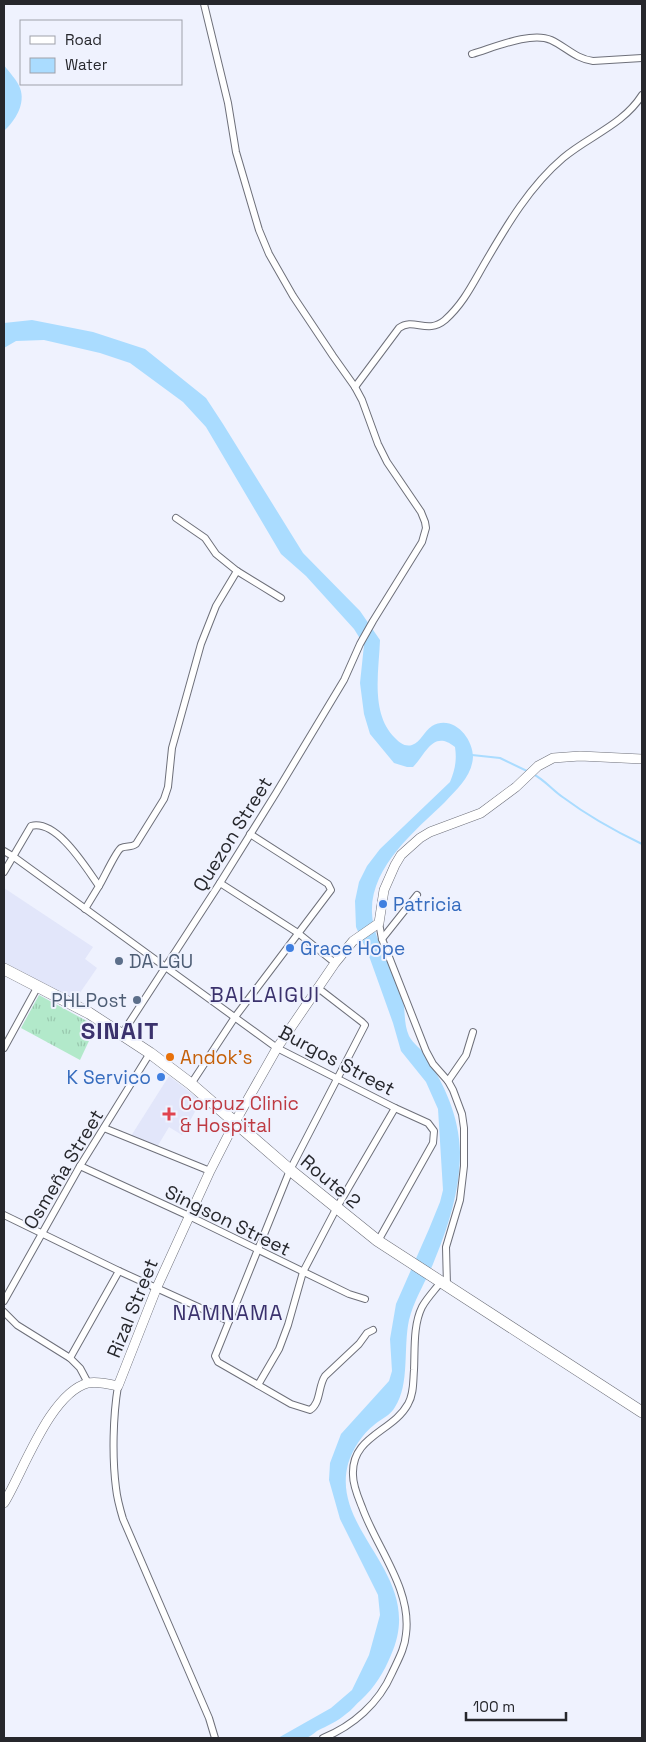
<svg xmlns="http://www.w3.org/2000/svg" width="646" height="1742" font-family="'Space Grotesk',sans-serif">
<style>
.built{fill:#e2e6fa}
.grass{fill:url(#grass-tufts)}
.water{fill:#aadcff}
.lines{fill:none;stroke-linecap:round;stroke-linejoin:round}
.stream{stroke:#aadcff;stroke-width:2}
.street-casing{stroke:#6e707a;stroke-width:8}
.secondary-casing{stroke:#6e707a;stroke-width:10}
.highway-casing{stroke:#6e707a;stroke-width:12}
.street{stroke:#fff;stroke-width:6}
.secondary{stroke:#fff;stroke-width:9}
.highway{stroke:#fff;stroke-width:11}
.shop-dot{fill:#3f7fe0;stroke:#eff2fe;stroke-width:2}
.service-dot{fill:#5c6f8a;stroke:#eff2fe;stroke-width:2}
.food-dot{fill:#e8710a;stroke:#eff2fe;stroke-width:2}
.health-dot{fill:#e0444e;stroke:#eff2fe;stroke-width:2}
.labels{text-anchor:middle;stroke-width:4;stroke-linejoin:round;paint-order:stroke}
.street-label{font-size:19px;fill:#26272c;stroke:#eff2fe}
.shop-label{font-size:19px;fill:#366cbe;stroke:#eff2fe;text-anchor:start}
.service-label{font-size:19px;fill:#4e5e75;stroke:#eff2fe;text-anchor:start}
.food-label{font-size:19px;fill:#c56008;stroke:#eff2fe;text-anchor:start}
.health-label{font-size:19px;fill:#be3a42;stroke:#eff2fe;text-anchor:start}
.quarter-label{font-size:21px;letter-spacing:1px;fill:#3b326d;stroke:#eff2fe}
.district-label{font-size:24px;font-weight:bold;letter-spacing:1px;fill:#3b326d;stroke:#eff2fe}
</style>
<defs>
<pattern id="grass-tufts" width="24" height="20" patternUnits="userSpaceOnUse" patternTransform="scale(1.25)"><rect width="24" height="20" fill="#b2e9ca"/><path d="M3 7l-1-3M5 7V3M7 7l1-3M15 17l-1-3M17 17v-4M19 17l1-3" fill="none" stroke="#99c8ae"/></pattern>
</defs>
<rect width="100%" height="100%" fill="#eff2fe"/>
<g class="built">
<path d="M4,888L93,947L85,959L97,968L75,1000L4,962Z"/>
<path d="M169,1076L201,1101L182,1135L169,1127L157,1147L131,1136Z"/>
</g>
<path class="grass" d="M39,995L96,1026L80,1060L21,1028Z"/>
<g class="water">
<path d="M4,65C9,72 17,80 20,88C26,104 15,121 4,131Z"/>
<path d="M32,320L93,332L145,349L206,398L223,424L303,553L360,611L380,640C379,671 370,713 395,738C400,743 405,747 412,745C421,742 424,731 432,726C452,714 473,737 473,757C472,776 457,789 445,802C415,831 370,867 372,913C373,942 395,968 402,996C406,1009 403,1023 409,1036C413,1044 422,1049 426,1056C445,1086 459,1116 460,1152C460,1191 448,1228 433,1264C425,1283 414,1300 409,1320C403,1348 410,1384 395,1407C391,1415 381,1419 374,1425C363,1433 352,1450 348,1464C330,1533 427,1575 391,1655C384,1672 375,1687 361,1700C356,1704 352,1710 346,1714C338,1721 327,1726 317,1731C313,1734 310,1737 305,1738C297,1740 286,1738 278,1738L331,1708L352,1690L369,1655L380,1615L378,1595L340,1519L329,1480L330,1463L341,1434L389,1381L392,1371L390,1339L396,1304L429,1229L440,1202L443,1190L438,1109L426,1082L401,1051L393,1023L369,956L356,927L355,901L359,882L367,866L380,849L450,782C455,770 457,760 455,747C433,729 426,754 413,767H407L394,763L370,734L364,714L360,683L364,645L354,629L306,576L281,554L206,427L183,402L130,363L100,353L44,340L16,341L4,348V323Z"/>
</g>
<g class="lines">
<g class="stream">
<path d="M472,755L500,758L529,772"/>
<path d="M533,774C545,780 553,791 564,798C588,816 615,831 642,844"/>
</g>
<defs>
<g id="street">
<path d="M472,54C493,48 531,31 551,40C566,47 576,59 593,61L642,58"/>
<path d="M355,387L399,328C414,317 427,335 445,320C464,303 473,283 486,261C507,225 530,186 563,158C589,136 623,125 642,95"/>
<path d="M176,518L205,538L216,554L237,571L281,598"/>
<path d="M4,851L14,857L277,1048L395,1108L428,1123L434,1131L433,1143L378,1241"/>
<path d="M4,872L31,826C57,819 86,868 99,886L85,909"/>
<path d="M220,883L298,933L335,963"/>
<path d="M99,886C103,880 116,851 121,848C126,845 131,848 136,844L164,799L168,787L172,748L201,644L216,606L237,571"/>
<path d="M379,923L382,939L426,1051L433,1064L448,1081L453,1090L462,1114L464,1128V1166L460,1200L446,1247L447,1286"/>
<path d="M382,939L417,895"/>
<path d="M318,988L362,1022L365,1025L290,1170L215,1356L218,1362L291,1404L310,1410C321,1403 318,1386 325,1376L359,1344L367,1333L373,1330"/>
<path d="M122,1034L220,883L276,793L344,680L360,644L373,621L422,542L426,528L425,522L421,512L387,462L378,444L362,400L355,387L333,356L293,296L269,254L259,230L236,152L228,103L204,4"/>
<path d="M4,1048L38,986"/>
<path d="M448,1081L466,1055L473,1032"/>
<path d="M191,1084L235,1017L331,890L328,884L250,834"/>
<path d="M104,1128L210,1171"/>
<path d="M80,1166L189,1216L349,1294L365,1299"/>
<path d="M4,1215L119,1271L229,1321"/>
<path d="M4,1301L80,1166L150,1053"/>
<path d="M4,1312L17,1325L70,1358L80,1368L88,1383"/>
<path d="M70,1358L119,1271"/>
<path d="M258,1385L279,1349L288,1325L303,1272L336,1209L395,1108"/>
<path d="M118,1386C113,1416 112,1457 116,1488C117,1498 120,1509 123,1519L209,1718L215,1738"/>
<path d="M323,1738C353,1726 379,1703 392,1673C398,1660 405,1648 406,1634C412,1589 376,1547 362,1507C358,1497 353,1486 353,1475C351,1436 393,1432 408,1404C414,1394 413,1381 414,1370C415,1350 413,1325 422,1307C427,1298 434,1291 440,1283"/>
</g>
<path id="secondary" d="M4,1503C23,1472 50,1393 88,1383C97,1381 109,1384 118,1386L157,1287L210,1171L235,1122L277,1048L335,963L353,941L379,923L384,890L395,865L401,855L420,838L430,832L481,813L516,787L538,766L553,758L580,756L642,759"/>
<path id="highway" d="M4,969L89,1013L150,1053L191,1084L290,1170L378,1241L642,1412"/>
</defs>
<use href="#street" class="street-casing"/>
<use href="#secondary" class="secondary-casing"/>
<use href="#highway" class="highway-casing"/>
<use href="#street" class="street"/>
<use href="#secondary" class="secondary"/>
<use href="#highway" class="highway"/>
</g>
<g class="shop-dot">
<circle cx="383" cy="904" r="5"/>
<circle cx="290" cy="948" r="5"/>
<circle cx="161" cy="1077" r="5"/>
</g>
<g class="service-dot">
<circle cx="119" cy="961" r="5"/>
<circle cx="137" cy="1000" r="5"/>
</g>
<circle class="food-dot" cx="170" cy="1057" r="5"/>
<path class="health-dot" d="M166.5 1106.5h5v5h5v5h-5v5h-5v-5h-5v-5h5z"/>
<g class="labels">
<g class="street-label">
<text transform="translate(232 834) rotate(-58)" y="7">Quezon Street</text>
<text transform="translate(337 1060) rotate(28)" y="7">Burgos Street</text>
<text transform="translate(63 1169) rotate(-59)" y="7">Osmeña Street</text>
<text transform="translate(331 1181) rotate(40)" y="7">Route 2</text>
<text transform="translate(228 1220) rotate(26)" y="7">Singson Street</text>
<text transform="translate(132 1308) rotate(-68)" y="7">Rizal Street</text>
</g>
<g class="shop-label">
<text x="393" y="911">Patricia</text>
<text x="300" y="955">Grace Hope</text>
<text x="151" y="1084" text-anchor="end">K Servico</text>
</g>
<g class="service-label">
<text x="129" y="968">DA LGU</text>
<text x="127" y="1007" text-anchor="end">PHLPost</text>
</g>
<g class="food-label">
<text x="180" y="1064">Andok's</text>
</g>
<g class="health-label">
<text x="180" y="1110">Corpuz Clinic<tspan x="180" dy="22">&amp; Hospital</tspan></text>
</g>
<g class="quarter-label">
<text x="265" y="1002">BALLAIGUI</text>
<text x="228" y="1320">NAMNAMA</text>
</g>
<g class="district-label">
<text x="120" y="1039">SINAIT</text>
</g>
</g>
<rect width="646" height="1742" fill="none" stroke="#26272c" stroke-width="10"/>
<rect x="20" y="20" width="162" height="65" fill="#eff2fe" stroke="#9fa1aa"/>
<rect x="30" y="36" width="25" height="8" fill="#ffffff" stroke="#9fa1aa"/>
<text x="65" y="45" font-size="15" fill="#26272c">Road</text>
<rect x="30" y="58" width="25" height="15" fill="#aadcff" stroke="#9fa1aa"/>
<text x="65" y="70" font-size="15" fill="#26272c">Water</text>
<path d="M466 1712v8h100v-8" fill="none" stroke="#26272c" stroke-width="2.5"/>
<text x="473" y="1712" font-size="15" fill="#26272c" stroke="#eff2fe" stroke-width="4" paint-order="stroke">100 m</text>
</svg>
